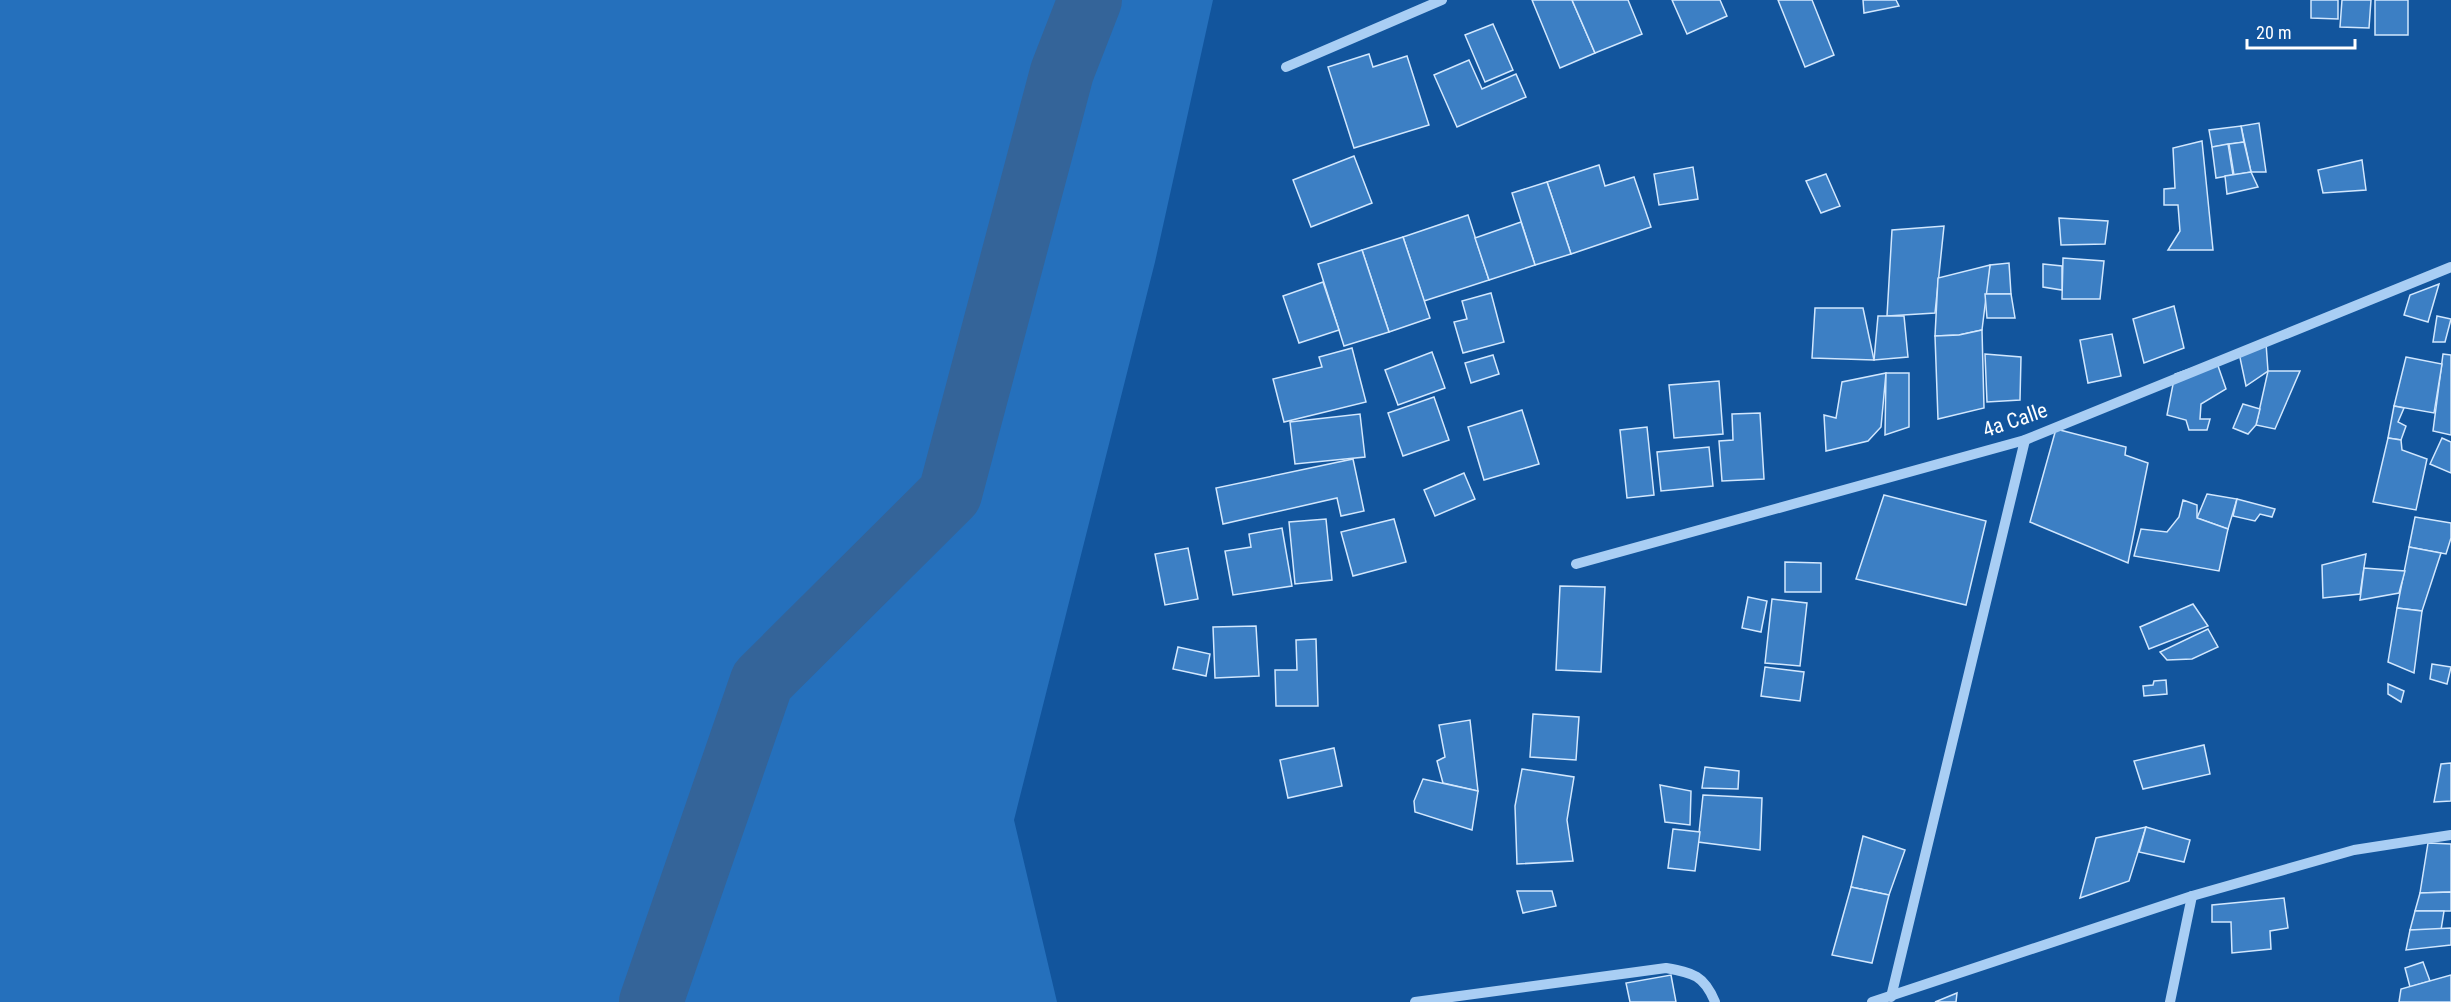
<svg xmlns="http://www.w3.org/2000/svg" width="2451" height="1002" font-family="'Roboto Condensed',sans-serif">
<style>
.green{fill:#2570bc}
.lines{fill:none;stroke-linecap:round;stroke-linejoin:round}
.river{stroke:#346499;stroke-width:64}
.building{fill:#3c7fc4;stroke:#d1e7fe;stroke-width:1.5}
.minor{stroke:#a9cef4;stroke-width:10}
.labels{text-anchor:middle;stroke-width:4.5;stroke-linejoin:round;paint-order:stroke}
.street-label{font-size:21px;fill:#fff;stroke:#12559d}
</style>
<rect width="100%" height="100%" fill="#12559d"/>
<path class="green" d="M0,0H1213L1155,262L1014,820L1057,1002H0Z"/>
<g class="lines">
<path class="river" d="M651,1002L762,681L950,494L1062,72L1090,0"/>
</g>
<g class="building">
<path d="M1532,0H1572L1595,53L1560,68Z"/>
<path d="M1572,0H1628L1642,34L1595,53Z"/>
<path d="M1672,0H1720L1727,16L1687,34Z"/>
<path d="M1778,0H1812L1834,55L1805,67Z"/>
<path d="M1863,0H1896L1899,6L1864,13Z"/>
<path d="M2311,0H2338V19L2311,18Z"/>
<path d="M2342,0H2371L2369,28L2340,27Z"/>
<rect x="2375" y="0" width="33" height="35"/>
<path d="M1493,24L1513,70L1485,82L1465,35Z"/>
<path d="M1369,54L1373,67L1407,56L1429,125L1354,148L1328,67Z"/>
<path d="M1469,60L1482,89L1516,74L1526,97L1457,127L1434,75Z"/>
<path d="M2259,123L2266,172H2251L2241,126Z"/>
<path d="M2241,126L2244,142L2212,147L2209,130Z"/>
<path d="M2202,141L2213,250H2168L2180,231L2178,205H2164V189L2175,188L2173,148Z"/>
<path d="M2244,142L2251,172L2234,175L2229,144Z"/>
<path d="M2228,144L2233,175L2216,178L2212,147Z"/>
<path d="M1354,156L1372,203L1311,227L1293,180Z"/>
<path d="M2362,160L2366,190L2323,193L2318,170Z"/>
<path d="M1599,165L1605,186L1634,177L1651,227L1571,254L1547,182Z"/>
<path d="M1693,167L1698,199L1659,205L1654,174Z"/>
<path d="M2251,172L2258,187L2227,194L2225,176Z"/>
<path d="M1826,174L1840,206L1821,213L1806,181Z"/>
<path d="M1547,182L1571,254L1535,265L1512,193Z"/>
<path d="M1468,215L1489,280L1424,301L1403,237Z"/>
<path d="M2059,218L2108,221L2105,244L2061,245Z"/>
<path d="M1521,222L1535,265L1489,280L1475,238Z"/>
<path d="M1944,226L1935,313L1887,316L1892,230Z"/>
<path d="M1403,237L1430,318L1389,332L1362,250Z"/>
<path d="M1362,250L1389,332L1344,346L1318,264Z"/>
<path d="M2063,258L2104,261L2100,299H2062Z"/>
<path d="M2009,263L2011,294H1985L1990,265Z"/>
<path d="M2043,264L2062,266V290L2043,287Z"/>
<path d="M1990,265L1982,330L1959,335L1935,336L1938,278Z"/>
<path d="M1323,282L1339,330L1299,343L1283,296Z"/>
<path d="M2439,284L2428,322L2404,315L2410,295Z"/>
<path d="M1491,293L1504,342L1463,353L1454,322L1467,319L1462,301Z"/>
<path d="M1985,294H2011L2015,318H1987Z"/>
<path d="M2174,306L2184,348L2144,363L2133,319Z"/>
<path d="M1815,308H1863L1874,360L1812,358Z"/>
<path d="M1878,316H1904L1908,357L1874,360Z"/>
<path d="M2437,316L2451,319L2445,342H2433Z"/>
<path d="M1982,330L1984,408L1938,419L1935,336L1959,335Z"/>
<path d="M2112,334L2121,376L2088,383L2080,340Z"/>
<path d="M2266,343L2268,371L2246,386L2239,353Z"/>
<path d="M1352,348L1366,402L1284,422L1273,379L1322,367L1319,357Z"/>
<path d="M1432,352L1445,388L1398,405L1385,370Z"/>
<path d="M1985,354L2021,357L2020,400L1987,402Z"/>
<path d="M2443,354L2451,355V435L2433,431Z"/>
<path d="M1493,355L1499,374L1471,383L1465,363Z"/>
<path d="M2406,357L2442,364L2434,413L2394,406Z"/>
<path d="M2216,360L2226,389L2201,404L2200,419H2210L2207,430H2189L2186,420L2167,415L2175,374Z"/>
<path d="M2268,371H2300L2275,429L2256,425Z"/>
<path d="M1886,373L1881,427L1868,441L1826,451L1824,415L1836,418L1842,382Z"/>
<path d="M1886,373H1909V427L1885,435Z"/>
<path d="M1719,381L1723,434L1674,438L1669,385Z"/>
<path d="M1434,397L1449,440L1403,456L1388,413Z"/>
<path d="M2243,404L2260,409L2256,425L2248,434L2233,428Z"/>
<path d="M2394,406L2404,408L2398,422L2406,426L2401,440L2388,438Z"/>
<path d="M1522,410L1539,464L1484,480L1468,427Z"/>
<path d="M1760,413L1764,479L1722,481L1719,441L1733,440L1732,414Z"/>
<path d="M1360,414L1365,457L1295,464L1290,422Z"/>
<path d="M1647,427L1654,495L1627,498L1620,430Z"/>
<path d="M2056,429L2126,447L2125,455L2148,463L2128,563L2030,522Z"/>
<path d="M2388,438L2401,440L2402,450L2427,459L2416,510L2373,502Z"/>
<path d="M2442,438L2451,442V473L2430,464Z"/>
<path d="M1709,447L1713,486L1661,491L1657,452Z"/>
<path d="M1353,459L1364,511L1341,516L1337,498L1223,524L1216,488Z"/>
<path d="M1464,473L1475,499L1435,516L1424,490Z"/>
<path d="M2207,494L2237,499L2228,529L2197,518Z"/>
<path d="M1884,495L1986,521L1966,605L1856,579Z"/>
<path d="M2237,499L2275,509L2272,517L2260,514L2255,521L2233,516Z"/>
<path d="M2183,500L2197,505V518L2228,529L2219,571L2134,556L2141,529L2167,532L2179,517Z"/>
<path d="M2415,517L2451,523V538L2446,554L2409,547Z"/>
<path d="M1326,519L1332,580L1295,584L1289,522Z"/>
<path d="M1394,519L1406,562L1353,576L1341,532Z"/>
<path d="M1282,528L1292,586L1233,595L1225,551L1251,547L1249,534Z"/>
<path d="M2409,547L2441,553L2422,611L2397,608Z"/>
<path d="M1188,548L1198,599L1165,605L1155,554Z"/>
<path d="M2366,554L2360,594L2323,598L2322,565Z"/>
<path d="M1785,562L1821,563V592H1785Z"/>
<path d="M2364,568L2405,571L2399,593L2360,600Z"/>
<path d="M1560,586L1605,587L1601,672L1556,670Z"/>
<path d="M1748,597L1767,601L1761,632L1742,628Z"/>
<path d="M1772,599L1807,603L1800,666L1765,663Z"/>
<path d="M2193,604L2208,626L2149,649L2140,627Z"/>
<path d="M2397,608L2422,611L2414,673L2388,662Z"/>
<path d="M1256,626L1259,676L1215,678L1213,627Z"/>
<path d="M2208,629L2218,647L2192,659L2167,660L2160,652Z"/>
<path d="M1316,639L1318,706H1276L1275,670H1297L1296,640Z"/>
<path d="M1178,647L1210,654L1206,676L1173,669Z"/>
<path d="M2432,664L2451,667L2447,684L2430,679Z"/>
<path d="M1765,667L1804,672L1800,701L1761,696Z"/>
<path d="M2166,680L2167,694L2144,696L2143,686L2153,685L2154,681Z"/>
<path d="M2388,684L2404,691L2401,702L2388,694Z"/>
<path d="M1533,714L1579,717L1576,760L1530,757Z"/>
<path d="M1470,720L1478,791L1443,783L1437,761L1445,757L1439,725Z"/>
<path d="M2204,745L2210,774L2143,789L2134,761Z"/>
<path d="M1334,748L1342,786L1288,798L1280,760Z"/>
<path d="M2451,763V801L2434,802L2441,764Z"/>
<path d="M1705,767L1739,771L1738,789L1702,788Z"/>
<path d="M1522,769L1574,777L1567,820L1573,861L1517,864L1515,806Z"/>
<path d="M1423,779L1478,791L1472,830L1415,812L1414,801Z"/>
<path d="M1660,785L1691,791L1690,825L1665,822Z"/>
<path d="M1703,795L1762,798L1760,850L1698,842Z"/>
<path d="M2146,827L2129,881L2080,898L2096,838Z"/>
<path d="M2146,827L2190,840L2184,862L2139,852Z"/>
<path d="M1673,829L1700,832L1695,871L1668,868Z"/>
<path d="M1863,836L1905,850L1889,895L1851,887Z"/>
<path d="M2428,843L2451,844V892L2420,893Z"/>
<path d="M1851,887L1889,895L1872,963L1832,955Z"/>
<path d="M1517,891H1552L1556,906L1523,913Z"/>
<path d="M2451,892V911H2415L2420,893Z"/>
<path d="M2284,898L2288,928L2270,931L2271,949L2232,953L2231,922H2212V905Z"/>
<path d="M2415,911H2444L2441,930H2410Z"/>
<path d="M2451,928V945L2406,950L2410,930Z"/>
<path d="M2423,962L2430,981L2410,987L2405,968Z"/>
<path d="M1671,975L1676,1002H1630L1626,983Z"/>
<path d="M2451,975V1002H2399L2401,989Z"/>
<path d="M1957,993L1956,1002H1935Z"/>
</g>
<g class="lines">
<g class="minor">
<path d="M1286,67L1442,0"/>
<path d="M1576,564L2025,440L2451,267"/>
<path d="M1891,997L2025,440"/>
<path d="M1415,1002L1666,968C1693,973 1704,975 1715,1002"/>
<path d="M1872,1002L2192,896L2354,850L2451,835"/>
<path d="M2170,1002L2192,896"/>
</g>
</g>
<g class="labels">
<g class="street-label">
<text transform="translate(2015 420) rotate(-19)" y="7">4a Calle</text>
</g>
</g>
<path d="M2247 39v9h108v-9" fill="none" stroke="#ffffff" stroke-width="3"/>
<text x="2256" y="39" font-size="18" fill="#ffffff" stroke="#12559d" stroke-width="4.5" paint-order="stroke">20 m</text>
</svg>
